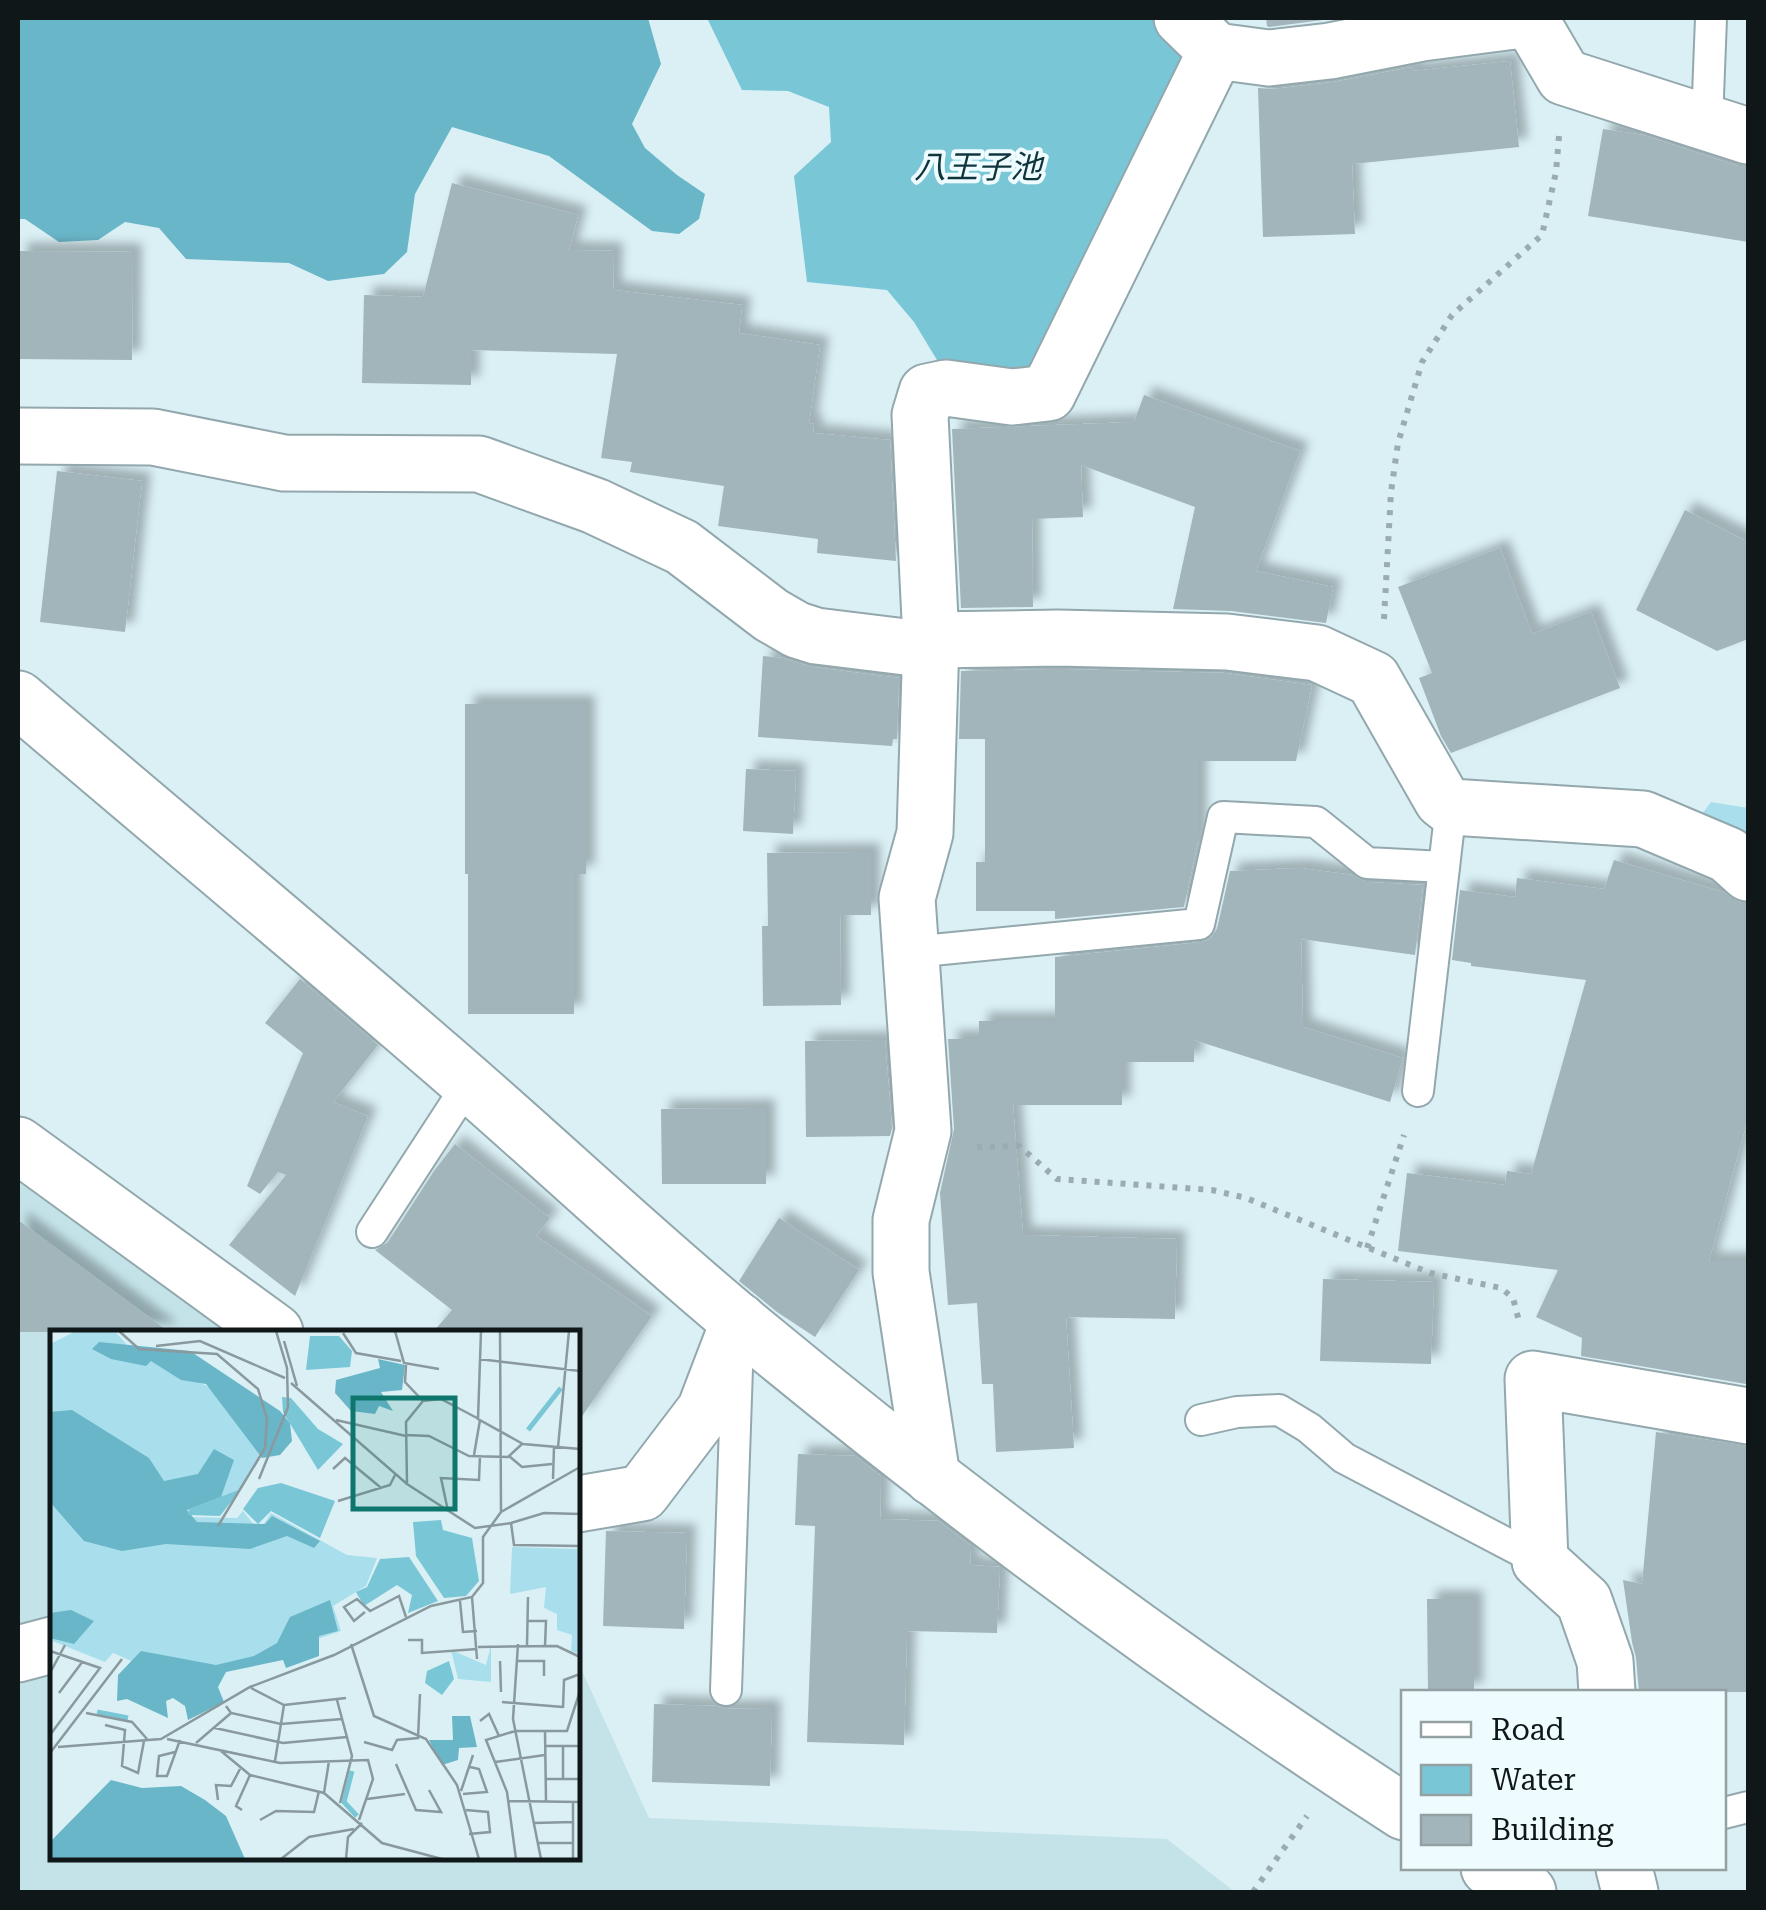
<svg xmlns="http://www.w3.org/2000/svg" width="1766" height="1910" font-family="'Roboto Serif','Noto Sans JP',serif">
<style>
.built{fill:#c4e3e9}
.green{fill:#a9dfec}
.forest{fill:#69b6c8}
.water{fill:#79c6d7}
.building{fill:#a1b5ba;filter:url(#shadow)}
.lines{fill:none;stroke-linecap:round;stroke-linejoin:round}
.lane-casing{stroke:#93a8ad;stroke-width:34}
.street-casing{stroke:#93a8ad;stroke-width:59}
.path{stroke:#9bacb0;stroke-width:6;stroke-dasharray:5 8;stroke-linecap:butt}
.lane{stroke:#fff;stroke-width:30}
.street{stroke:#fff;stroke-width:55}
.labels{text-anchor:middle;stroke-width:8;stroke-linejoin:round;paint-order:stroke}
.water-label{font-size:32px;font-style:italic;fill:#0e343c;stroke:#eefbff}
.inset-river{fill:none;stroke:#79c6d7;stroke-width:5}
.inset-road{fill:none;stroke:#89999d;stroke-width:2.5}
.view{fill:#0f766e;fill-opacity:0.15;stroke:#0f766e;stroke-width:5}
.inset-edge{fill:none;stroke:#101719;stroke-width:5}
</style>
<defs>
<filter id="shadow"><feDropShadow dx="9" dy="-9" stdDeviation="5" flood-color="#0004"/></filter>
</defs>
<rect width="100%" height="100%" fill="#daf0f5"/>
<g class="built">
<path d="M18,1160L249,1332H52V1639L18,1648Z"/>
<path d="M578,1662L649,1818L1167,1839L1235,1892H18V1676L52,1667V1858H578Z"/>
</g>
<path class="green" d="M1711,802L1748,808V843L1699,818Z"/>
<path class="forest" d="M18,18H648L661,64L632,124L645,148L677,175L705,194L699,219L679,234L652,231L549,156L452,127L415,194L407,252L384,274L328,281L289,263L186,259L159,228L125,222L98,240L59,242L25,219H18Z"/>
<path class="water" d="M707,18H1152L1193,55L1040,378L937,360L914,322L887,290L807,282L794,176L831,142L829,107L788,91L742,90Z"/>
<g class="building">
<path d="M1266,18H1338L1269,27L1267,26Z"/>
<path d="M1510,61L1519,147L1352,164L1355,234L1263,237L1258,88L1273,89L1334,82L1412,67L1413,71Z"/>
<path d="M1603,129L1643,135L1738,166H1748V242L1588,216Z"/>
<path d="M452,183L578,215L569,250L614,251L613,290L742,305L739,333L820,345L809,423L814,424L813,433L890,440L896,561L817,553L818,539L718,526L724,486L630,472L632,462L601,458L617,354L471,350V385L362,383L364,295L423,297Z"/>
<path d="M18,251L133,252L132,360L18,359Z"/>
<path d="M1144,395L1300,451L1256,571L1333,587L1326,623L1231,611L1173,609L1195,507L1081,465L1083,517L1032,519L1033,607L961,608L952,429L1134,422Z"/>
<path d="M57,471L142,481L125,632L40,622Z"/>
<path d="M1685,510L1748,542V639L1717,651L1636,610Z"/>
<path d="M1500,548L1532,634L1591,612L1620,688L1451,753L1441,736L1419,678L1432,673L1398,587Z"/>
<path d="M763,656L783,658L812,667L899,678L897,739H893L892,746L758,737Z"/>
<path d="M1058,669L1225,673L1312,685L1296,761H1198V841L1184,907L1055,919V911H976V862H985V739H959L961,671Z"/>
<path d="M465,704H586V874H574V1014H468V874H465Z"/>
<path d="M746,769L796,771L793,834L743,831Z"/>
<path d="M871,852V915H840L841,1005L763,1006L762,926H768L767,853Z"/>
<path d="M1614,860L1723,892L1741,903H1748V1118L1709,1261H1748V1363L1746,1384L1581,1356L1582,1338L1536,1317L1558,1270L1398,1251L1407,1173L1505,1185L1507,1171L1531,1174L1586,980L1471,966V963L1452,960L1460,890L1515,897L1517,878L1604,889Z"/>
<path d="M1300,868L1352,875L1366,882L1423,885L1415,955L1301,939L1303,1027L1403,1058L1390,1102L1194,1040V1062H1122V1105H1013L1023,1235L1177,1239L1175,1319L1066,1317L1074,1448L996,1452L993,1384H982L977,1303L948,1305L940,1193L954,1129L948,1039H979V1021H1055V957L1202,942L1210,939L1217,929L1230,871Z"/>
<path d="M300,979L378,1045L333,1102L368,1116L295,1296L229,1245L286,1175L278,1172L260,1194L247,1186L303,1053L265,1023Z"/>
<path d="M885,1040L892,1128L890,1136L806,1137L805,1041Z"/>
<path d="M766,1108V1184H662L661,1109Z"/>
<path d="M455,1144L550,1218L536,1236L652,1316L578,1422V1332H433L452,1310L375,1250L388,1242L434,1171Z"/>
<path d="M779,1218L859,1270L815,1337L777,1312L739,1281Z"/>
<path d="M18,1220L169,1332H18Z"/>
<path d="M1323,1279L1434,1282L1431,1364L1320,1361Z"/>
<path d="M1656,1432L1748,1446V1692H1639L1636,1658L1632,1642L1623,1580L1642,1584Z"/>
<path d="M798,1454L855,1456L881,1476L880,1519L939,1521L971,1546L970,1565L1000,1567L997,1633L907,1631L904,1745L807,1742L815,1526L795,1525Z"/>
<path d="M606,1531L687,1533L684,1629L603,1626Z"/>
<path d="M1427,1599H1474V1692H1428Z"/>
<path d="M654,1704L717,1706L726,1709L772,1708L770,1786L652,1782Z"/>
</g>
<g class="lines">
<defs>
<g id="lane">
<path d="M1707,122L1711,18"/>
<path d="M912,952L1199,924L1223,817L1316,822L1367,863L1444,867"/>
<path d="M1418,1091L1451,807"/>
<path d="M372,1232L469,1083"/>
<path d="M1201,1420L1237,1412L1279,1410L1309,1428L1344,1458L1540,1561"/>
<path d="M726,1690L737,1368"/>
<path d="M1724,1813L1748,1807"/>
</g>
<g id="street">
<path d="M1182,18L1216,51L1269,58L1330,51L1422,33L1530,19L1564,77L1748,136"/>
<path d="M18,436L153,437L284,463L479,464L595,506L682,547L771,615L797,630L816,636L930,650"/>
<path d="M931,640L1058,638L1227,642L1317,653L1373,679L1442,800L1451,807L1643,819L1728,855L1748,873"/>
<path d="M18,699C156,817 296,933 433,1052C537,1141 636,1236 742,1324C952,1498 1174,1663 1404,1812"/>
<path d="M18,1145L275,1332"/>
<path d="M932,1477L901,1272V1220L923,1131L907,898L925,833L931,640L920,415L927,392L946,388L1012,397L1048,393L1216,51"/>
<path d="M578,1504L642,1493L705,1410L739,1321"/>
<path d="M18,1654L52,1645"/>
<path d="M1607,1692L1605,1661L1584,1601L1540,1561L1533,1379L1748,1416"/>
<path d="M1489,1868L1528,1892"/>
<path d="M1624,1868L1630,1892"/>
</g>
</defs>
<use href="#lane" class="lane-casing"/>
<use href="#street" class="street-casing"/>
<g class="path">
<path d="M1384,619L1391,492L1398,443L1422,362L1452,315L1542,235L1556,172L1559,136"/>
<path d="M977,1147L1019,1146L1057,1179L1212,1190L1246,1198L1430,1273L1501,1288L1513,1298L1520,1325"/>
<path d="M1367,1248L1404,1135"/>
<path d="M1253,1892L1307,1816"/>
</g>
<use href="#lane" class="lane"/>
<use href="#street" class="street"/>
</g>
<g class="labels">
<g class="water-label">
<text x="978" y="178">八王子池</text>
</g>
</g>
<g transform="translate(50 1330)">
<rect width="530" height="530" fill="#daf0f5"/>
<path d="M26,1H65L81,20L212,82L208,132L189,160L137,180V187L187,188L193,181L204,195H213L221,183L297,225L327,228L316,256L283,276L291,301L170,342L93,336L63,323L55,332L0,310V14ZM462,217L530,219V324L521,321L522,305L507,300V284L494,278L496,257L460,264ZM441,315V352L408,349L401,320L436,335Z" fill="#a9dfec"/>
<path d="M49,12L140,21L230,81L240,93L242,111L230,125L212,128L156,54L131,50L101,31L96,36L61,29L42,19ZM328,29L355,35L352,60L331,62L343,81L329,76L325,84L301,81L285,63L286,50L330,38ZM22,80L99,128L114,151L148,144L164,119L184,130L171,167L137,180L147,192L215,194L222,186L270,211L264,218L237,206L200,219L116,214L72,221L34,211L0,172V82ZM280,270L288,301L269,306V326L236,338L233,330L176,342L168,357L174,372L138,390L135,376L123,368L116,371L118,388L77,369L67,371L68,345L91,321L166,335L204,326L227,313L240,287ZM21,280L44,291L24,314L0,308V283ZM402,386H420L427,417L409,418L408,430L392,435L379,410H403ZM61,450L92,458L131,456L155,470L176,486L195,529H0V512Z" fill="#69b6c8"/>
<path d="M260,6H289L302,21L300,37L256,40ZM232,67L241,68L268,99L293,114L268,140L233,82ZM231,153L285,171L270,208L221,181L208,194L193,179L208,158ZM191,159L170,186L138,185L139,179ZM391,190L393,200L422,208L429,251L416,266L394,268L366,226L363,192ZM359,227L388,271L358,283L362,265L347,255L314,276L306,262L317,257L330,229ZM399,331L404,349L392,365L375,353L377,341Z" fill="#79c6d7"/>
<path class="inset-river" d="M478,100L511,58M47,382L78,388M302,441L294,472L307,486"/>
<path class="inset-road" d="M69,1L89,19L167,24L208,59L217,89L215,118L168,196M345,1L354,33L389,39M431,1L428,89L473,114L530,119M450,1L451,182M293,3L306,23L351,31M234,11L247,56M106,16L150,11L235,48M429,29L530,41M356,35L355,52L373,71L391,69L427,88M241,53L357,154L425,198L461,193L464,215L530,216M286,90L356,106M356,105L379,106L419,126L458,127L472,114M508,117L519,1M424,125L430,90M459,126L472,137L502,134M283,139L295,128L330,157M209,149L238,77L237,38L226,1M503,149L504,117M357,154L356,92L373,71M288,171L340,155L345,145M398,181L391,148L429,150L430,125M461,193L494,183L530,184M422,267L427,329M410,271L413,302L427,301M315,282L304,291L294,277L307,269L320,281L349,266L356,287M477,291H496L495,316M358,310H372V323L427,319M301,314L324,386L376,409L407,455L429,529M468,314L463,389L491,529M477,315L478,267M428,317L507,316L530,327M0,321L50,338L0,405M450,331L451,362M468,331H494V346M0,343L15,315M201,358L234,375L296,368M9,363L33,331M287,370L302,426L290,473M452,372L513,377M176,376L181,383L231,394L292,389M513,378L514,350L530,344M36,383L82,392L97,409M430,391L439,384L449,406M55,395L75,400L72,436L88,443L94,411M165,398L233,413L297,407M495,401L496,471M117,409L230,433L318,430L323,449L309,490M314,412L342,420L347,410L368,408L370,364M146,413L181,383M513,415V449M495,416H530M8,417L111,409L200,357L284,325L381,276L422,267L433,253V207L451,182L530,137M171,421L200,445L274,463L332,513L392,529M125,422L109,426L107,446H117L130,410M0,423L72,329M225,431L234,375M445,432L495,425M346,434L366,480L391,482L379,460M495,449H530M411,461L423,425M274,463L279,431M413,464L437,462L429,439L420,437M317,469L355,464M168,470L166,455L181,456L190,439M459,471L530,472M523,472V529M192,480L186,476L200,445M416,480L438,482L440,502L419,504M210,490L226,481L264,482L269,461M484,493L523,492M487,513H523M231,529L259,507L304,499M296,529L298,507L312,493M466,529L457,462L436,410L465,401H517L530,361"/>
<path class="view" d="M303,68H405V179H303Z"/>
<rect width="530" height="530" class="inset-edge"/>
</g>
<rect width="1766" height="1910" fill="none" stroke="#101719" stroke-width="40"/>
<rect x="1401" y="1690" width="325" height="180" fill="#eefbff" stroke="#95a0a3" stroke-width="2.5"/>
<rect x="1421" y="1722" width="50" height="15" fill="#ffffff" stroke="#95a0a3" stroke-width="2.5"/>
<text x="1491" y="1740" font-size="30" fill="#101719">Road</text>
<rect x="1421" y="1765" width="50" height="30" fill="#79c6d7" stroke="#95a0a3" stroke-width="2.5"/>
<text x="1491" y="1790" font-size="30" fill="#101719">Water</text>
<rect x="1421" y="1815" width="50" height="30" fill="#a1b5ba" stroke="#95a0a3" stroke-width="2.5"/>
<text x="1491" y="1840" font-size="30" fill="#101719">Building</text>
</svg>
